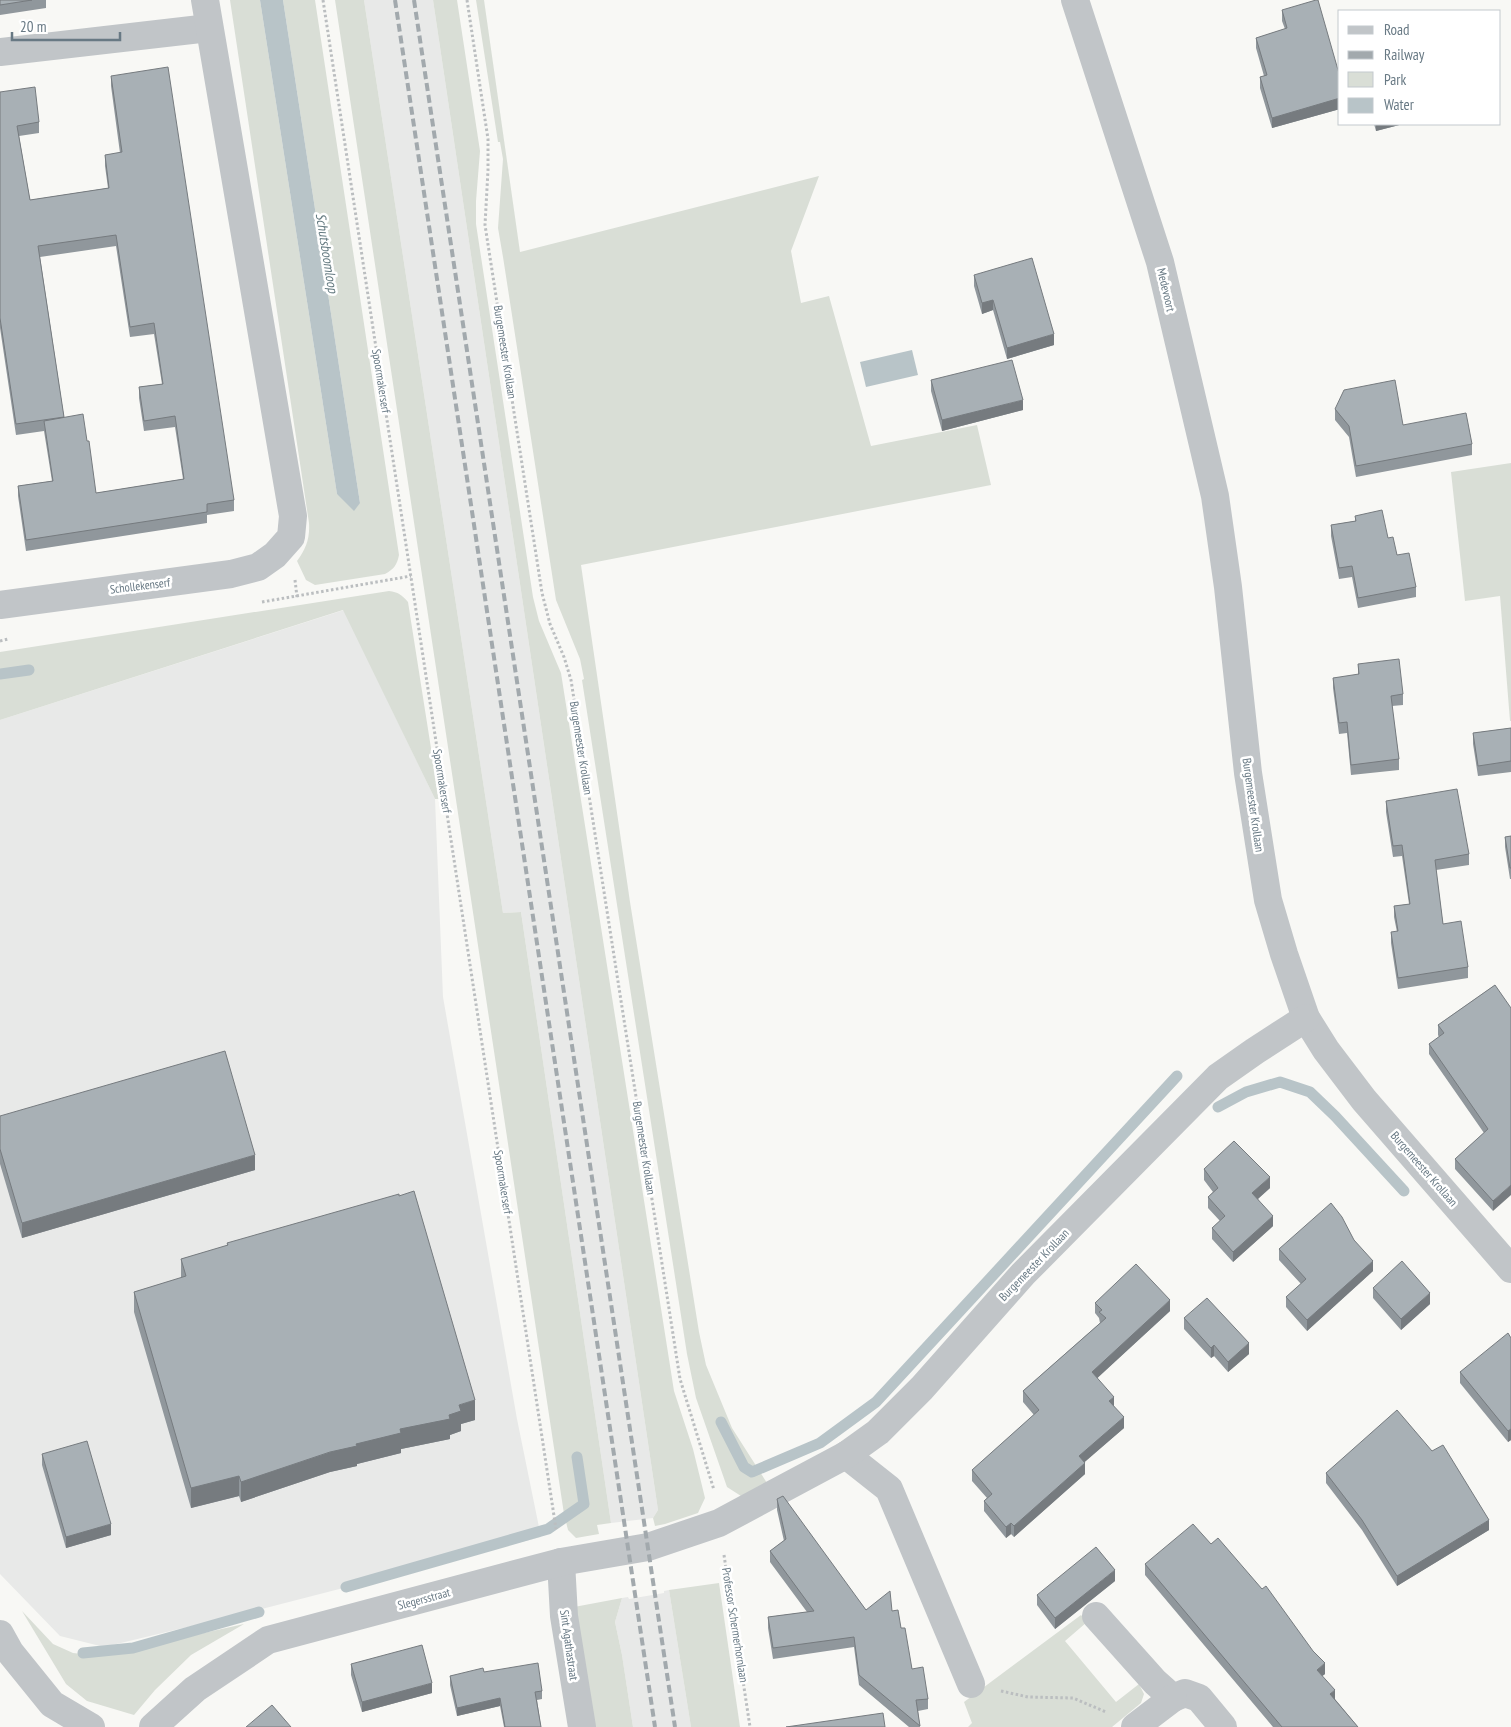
<svg xmlns="http://www.w3.org/2000/svg" width="1511" height="1727" font-family="'PT Sans Narrow',sans-serif">
<style>
.built{fill:#e8e9e8}
.green{fill:#d9ded6}
.water{fill:#b8c4c8}
.lines{fill:none;stroke-linecap:round;stroke-linejoin:round}
.stream{stroke:#b8c4c8;stroke-width:11}
.path{stroke:#bbbec0;stroke-width:3;stroke-dasharray:2.5 2.5;stroke-linecap:butt}
.minor{stroke:#c1c5c8;stroke-width:28}
.rail{stroke:#a2a9ad;stroke-width:4;stroke-dasharray:8 4;stroke-linecap:butt}
.wall{fill:#90979c;fill-rule:evenodd}
.shaded-wall{fill:#767b7f}
.building{fill:#a8b0b5;stroke:#767b7f}
.labels{text-anchor:middle;stroke-width:5;stroke-linejoin:round;paint-order:stroke}
.street-label{font-size:12px;fill:#687984;stroke:#fff}
.water-label{font-size:14px;font-style:italic;fill:#647a80;stroke:#fff}
</style>
<rect width="100%" height="100%" fill="#f8f8f5"/>
<g class="built">
<path d="M364,0H433L658,1510L653,1518L611,1523L521,912L503,913Z"/>
<path d="M344,610L435,799L443,997L517,1419L541,1537L246,1613L104,1647L60,1636L0,1574V720Z"/>
<path d="M669,1590L691,1727H633L622,1655L615,1622L622,1598L628,1597L629,1599L664,1593V1591Z"/>
</g>
<g class="green">
<path d="M230,0H260L337,494L360,503L283,0H315L399,555C397,565 394,569 385,574L315,585L306,580L297,561C306,549 310,538 309,523Z"/>
<path d="M335,0H364L503,913L521,912L611,1523L597,1525L599,1534L576,1538L568,1530L564,1514Z"/>
<path d="M433,0H457L480,151L476,201V224L533,597L539,621L561,673L674,1391L693,1449L705,1498L698,1513L665,1524L655,1526L653,1518L658,1510Z"/>
<path d="M476,0H484L520,252L819,176L791,251L801,303L829,296L871,446L977,425L991,485L581,565L630,902L699,1332L706,1365L732,1428L767,1483L741,1496L727,1487L696,1398L687,1354L582,680L584,679L580,659L556,600L503,257L498,228L503,159L500,142H498Z"/>
<path d="M1511,463V721H1510L1500,596L1465,601L1451,472Z"/>
<path d="M389,591C398,592 402,595 408,602L439,799H435L343,610L0,720V652Z"/>
<path d="M719,1583L740,1727H691L669,1590Z"/>
<path d="M622,1598L615,1622L622,1655L633,1727H594L574,1607Z"/>
<path d="M22,1611L53,1644L73,1653L100,1656L244,1624L191,1655L155,1690L134,1715L87,1701L66,1684Z"/>
<path d="M1081,1615L1087,1622L1065,1641L1116,1702L1139,1684L1144,1694L1141,1703L1112,1727H968L972,1723L964,1702Z"/>
</g>
<g class="water">
<path d="M260,0H283L360,503L354,511L337,494Z"/>
<path d="M912,350L918,375L866,387L860,362Z"/>
</g>
<g class="lines">
<g class="stream">
<path d="M0,674L29,670"/>
<path d="M1218,1107L1246,1092L1280,1082L1310,1092L1335,1116L1404,1191"/>
<path d="M721,1422L744,1467L752,1472L820,1443L876,1402L1177,1076"/>
<path d="M346,1587L548,1529L584,1504L577,1457"/>
<path d="M83,1653L133,1648L259,1612"/>
</g>
<g class="path">
<path d="M323,0L556,1529"/>
<path d="M467,0L488,139V170L485,225L542,593L550,624L564,657L571,680L680,1379L714,1490"/>
<path d="M295,580L297,597"/>
<path d="M262,602L411,576"/>
<path d="M0,641L8,639"/>
<path d="M724,1555L750,1727"/>
<path d="M1001,1691L1028,1697L1073,1698L1106,1712"/>
</g>
<g class="minor">
<path d="M1075,0L1160,262L1215,496L1228,587L1248,773L1268,900L1284,954L1306,1018L1326,1050L1364,1100L1511,1269"/>
<path d="M0,52L209,28"/>
<path d="M0,605L231,574L258,567L275,555L291,537L293,516L205,0"/>
<path d="M846,1455L889,1489L971,1684"/>
<path d="M561,1562L564,1616L582,1727"/>
<path d="M1096,1616L1155,1682L1173,1698L1185,1693L1199,1698L1223,1727"/>
<path d="M0,1634L10,1652L52,1704L91,1727"/>
<path d="M153,1727L195,1689L268,1640L561,1562L648,1547L719,1523L846,1455L878,1432L922,1388L1023,1274L1218,1077L1255,1051L1306,1018"/>
<path d="M1135,1727L1173,1698"/>
</g>
<g class="rail">
<path d="M395,0L655,1727"/>
<path d="M414,0L675,1727"/>
</g>
</g>
<g class="wall">
<path d="M0,0H46V8L0,15Z"/>
<path d="M1282,10L1340,77V109L1272,128L1260,88V77L1264,76L1256,48V38L1285,29L1282,21Z"/>
<path d="M111,76L234,500V511L207,515V523L26,551L18,496V486L52,481L44,431L16,435L0,328V92L39,122V133L19,136L30,200L108,188L105,166V155L120,153L111,86ZM116,246L130,337L154,334L162,384L139,387V398L144,431L175,427L183,479L96,493L64,417L40,257Z"/>
<path d="M1374,124H1403L1376,131Z"/>
<path d="M974,275L1054,345L1007,359L993,310L982,314L974,286Z"/>
<path d="M931,380L1023,410L942,431L931,391Z"/>
<path d="M1335,409L1403,425L1472,444V455L1356,477L1349,437L1335,420Z"/>
<path d="M1355,516L1388,538L1397,555L1416,587V597L1358,608L1352,577L1339,579L1331,536V525L1355,521Z"/>
<path d="M1358,664L1403,694V705L1392,706L1399,759V770L1351,775L1347,733L1339,734L1333,688V678L1358,675Z"/>
<path d="M1511,728V772L1478,776L1473,744V733Z"/>
<path d="M1386,801L1469,854V865L1436,870L1443,924L1468,967V978L1398,989L1391,943V932H1397L1394,917V906L1409,904L1402,856L1393,857L1386,812Z"/>
<path d="M1511,836V879H1510L1505,847V837Z"/>
<path d="M1495,985L1493,1211L1455,1169V1159L1484,1133L1429,1054V1044L1439,1037L1438,1035V1025Z"/>
<path d="M0,1116L255,1170L22,1238L0,1164Z"/>
<path d="M1204,1169L1270,1188L1258,1199L1273,1226L1233,1262L1212,1239V1228L1220,1221L1208,1208V1197L1213,1192L1204,1180Z"/>
<path d="M1354,1240L1373,1271L1307,1331L1286,1307V1297L1301,1284L1279,1260V1249Z"/>
<path d="M227,1243L475,1420L461,1424V1431L450,1435V1439L401,1449V1453L357,1464V1466L330,1472L241,1502L239,1496L191,1508L134,1312V1292L181,1278V1259L227,1246Z"/>
<path d="M1373,1288L1430,1304L1401,1330L1373,1298Z"/>
<path d="M1095,1303L1170,1311L1097,1378L1114,1406L1124,1428L1084,1462L1085,1474L1014,1537L1011,1534L1006,1538L984,1511V1501L987,1498L972,1481V1470L1034,1415L1023,1402V1391L1100,1323L1099,1318L1095,1313Z"/>
<path d="M1184,1318L1249,1354L1228,1372L1214,1356L1211,1358L1184,1329Z"/>
<path d="M1511,1338V1440L1508,1442L1460,1383V1372Z"/>
<path d="M42,1454L111,1535L66,1548L42,1465Z"/>
<path d="M1326,1473L1489,1530L1397,1586L1362,1530L1326,1483Z"/>
<path d="M777,1499L866,1610L892,1611L901,1628L912,1669L928,1699V1709L918,1711L920,1727H909L859,1685L854,1647L773,1659L768,1628V1617L807,1612L770,1562V1551L784,1541L777,1510Z"/>
<path d="M1211,1544L1325,1674L1322,1676L1335,1699L1358,1727H1273L1145,1575V1564Z"/>
<path d="M1115,1581L1055,1629L1037,1605V1595Z"/>
<path d="M351,1664L432,1693L362,1712L351,1675Z"/>
<path d="M484,1672L542,1691V1699L537,1700L541,1727H504L500,1706L457,1716L450,1685V1676Z"/>
</g>
<g class="shaded-wall">
<path d="M1340,98V109L1272,128V118Z"/>
<path d="M1376,124H1403L1376,131Z"/>
<path d="M993,300V310L982,314V303Z"/>
<path d="M1054,334V345L1007,359V348Z"/>
<path d="M1023,400V410L942,431V420Z"/>
<path d="M255,1155V1170L22,1238V1223Z"/>
<path d="M1270,1177V1188L1252,1204V1193Z"/>
<path d="M1511,1185V1195L1493,1211V1201Z"/>
<path d="M1273,1216V1226L1233,1262V1252Z"/>
<path d="M1373,1261V1271L1307,1331V1320Z"/>
<path d="M1430,1293V1304L1401,1330V1319Z"/>
<path d="M1170,1300V1311L1092,1383V1372Z"/>
<path d="M1249,1343V1354L1228,1372V1362Z"/>
<path d="M1214,1345V1356L1211,1358V1348Z"/>
<path d="M1114,1397V1408L1109,1401Z"/>
<path d="M475,1400V1420L461,1424V1431L450,1435V1439L401,1449V1453L357,1464V1466L330,1472L241,1502V1482L400,1429L449,1415L459,1405Z"/>
<path d="M1124,1417V1428L1079,1467V1456Z"/>
<path d="M1511,1429V1440L1508,1442V1431Z"/>
<path d="M1085,1463V1474L1014,1537V1526Z"/>
<path d="M239,1476V1496L191,1508V1488Z"/>
<path d="M1489,1520V1530L1397,1586V1576Z"/>
<path d="M1011,1523V1534L1006,1538V1527Z"/>
<path d="M111,1524V1535L66,1548V1537Z"/>
<path d="M1115,1570V1581L1055,1629V1618Z"/>
<path d="M1325,1663V1674L1317,1680V1670Z"/>
<path d="M432,1683V1693L362,1712V1702Z"/>
<path d="M1335,1690V1701L1330,1694Z"/>
<path d="M500,1698V1706L457,1716V1708Z"/>
</g>
<g class="building">
<path d="M0,0H32L0,5Z"/>
<path d="M1316,0H1318L1340,77V98L1272,118L1260,77L1267,75L1256,38L1287,28L1282,10Z"/>
<path d="M168,67L234,500L207,504V512L26,540L18,486L53,481L44,421L83,414L87,441H89L96,493L184,479L175,416L144,421L139,387L163,384L154,323L130,327L116,235L38,246L64,417L16,424L0,318V92L35,87L39,122L17,126L30,200L109,188L105,155L122,152L111,76Z"/>
<path d="M1032,258L1054,334L1007,348L993,300L982,303L974,275Z"/>
<path d="M1012,360L1023,400L942,420L931,380Z"/>
<path d="M1395,380L1403,425L1466,413L1472,444L1356,466L1349,426L1335,409L1344,390Z"/>
<path d="M1382,510L1388,538L1393,537L1397,555L1409,553L1416,587L1358,598L1352,566L1339,568L1331,525L1356,521L1355,516Z"/>
<path d="M1399,659L1403,694L1391,696L1399,759L1351,765L1347,722L1339,723L1333,678L1359,674L1358,664Z"/>
<path d="M1511,728V761L1478,766L1473,733Z"/>
<path d="M1457,789L1469,854L1435,860L1443,924L1461,921L1468,967L1398,978L1391,932L1398,931L1394,906L1410,904L1402,845L1393,846L1386,801Z"/>
<path d="M1511,836V868H1510L1505,837Z"/>
<path d="M1495,985L1511,1008V1185L1493,1201L1455,1159L1488,1129L1429,1044L1444,1033L1438,1025Z"/>
<path d="M225,1051L255,1155L22,1223L0,1149V1116Z"/>
<path d="M1234,1141L1270,1177L1252,1193L1273,1216L1233,1252L1212,1228L1225,1216L1208,1197L1218,1188L1204,1169Z"/>
<path d="M414,1191L475,1400L459,1405L461,1411L449,1415L450,1419L400,1429L401,1433L356,1444L357,1446L330,1452L241,1482L239,1476L191,1488L134,1292L186,1276L181,1259L228,1245L227,1243L399,1194V1196Z"/>
<path d="M1331,1203L1342,1217L1354,1240L1373,1261L1307,1320L1286,1297L1306,1279L1279,1249Z"/>
<path d="M1402,1261L1430,1293L1401,1319L1373,1288Z"/>
<path d="M1136,1264L1170,1300L1092,1372L1114,1397L1109,1401L1124,1417L1079,1456L1085,1463L1014,1526L1011,1523L1006,1527L984,1501L992,1494L972,1470L1039,1410L1023,1391L1106,1318L1099,1312L1102,1310L1095,1303Z"/>
<path d="M1207,1298L1249,1343L1228,1362L1214,1345L1211,1348L1184,1318Z"/>
<path d="M1508,1333L1511,1338V1429L1508,1431L1460,1372Z"/>
<path d="M1397,1410L1432,1451L1443,1445L1489,1520L1397,1576L1362,1520L1326,1473Z"/>
<path d="M87,1441L111,1524L66,1537L42,1454Z"/>
<path d="M783,1496L866,1610L890,1591L892,1611L898,1610L901,1628H905L912,1669L923,1667L928,1699L916,1700L920,1726L859,1675L854,1637L773,1648L768,1617L814,1611L770,1551L786,1539L777,1499Z"/>
<path d="M1193,1524L1211,1544L1218,1538L1262,1589L1266,1586L1313,1651L1325,1663L1317,1670L1335,1690L1330,1694L1358,1727H1282L1145,1564Z"/>
<path d="M1096,1547L1115,1570L1055,1618L1037,1595Z"/>
<path d="M422,1645L432,1683L362,1702L351,1664Z"/>
<path d="M538,1663L542,1691L535,1692L541,1727H505L500,1698L457,1708L450,1676L483,1668L484,1672Z"/>
<path d="M272,1705L291,1727H246Z"/>
<path d="M883,1713L885,1727H786Z"/>
</g>
<g class="labels">
<g class="street-label">
<text transform="translate(1166 290) rotate(77)" y="4">Medevoort</text>
<text transform="translate(505 352) rotate(81)" y="4">Burgemeester Krollaan</text>
<text transform="translate(381 381) rotate(81)" y="4">Spoormakerserf</text>
<text transform="translate(140 586) rotate(-7)" y="4">Schollekenserf</text>
<text transform="translate(581 748) rotate(81)" y="4">Burgemeester Krollaan</text>
<text transform="translate(442 781) rotate(81)" y="4">Spoormakerserf</text>
<text transform="translate(1253 805) rotate(82)" y="4">Burgemeester Krollaan</text>
<text transform="translate(644 1148) rotate(81)" y="4">Burgemeester Krollaan</text>
<text transform="translate(1424 1169) rotate(49)" y="4">Burgemeester Krollaan</text>
<text transform="translate(503 1182) rotate(81)" y="4">Spoormakerserf</text>
<text transform="translate(1034 1265) rotate(-46)" y="4">Burgemeester Krollaan</text>
<text transform="translate(424 1599) rotate(-15)" y="4">Slegersstraat</text>
<text transform="translate(735 1625) rotate(81)" y="4">Professor Schermerhornlaan</text>
<text transform="translate(569 1645) rotate(82)" y="4">Sint Agathastraat</text>
</g>
<g class="water-label">
<text transform="translate(327 253) rotate(81)" y="5">Schutsboomloop</text>
</g>
</g>
<rect x="1338" y="10" width="162" height="115" fill="#ffffff" stroke="#c3c9ce"/>
<rect x="1348" y="26" width="25" height="8" fill="#c1c5c8" stroke="#c3c9ce"/>
<text x="1384" y="35" font-size="15" fill="#687984">Road</text>
<rect x="1348" y="51" width="25" height="8" fill="#a2a9ad" stroke="#c3c9ce"/>
<text x="1384" y="60" font-size="15" fill="#687984">Railway</text>
<rect x="1348" y="72" width="25" height="15" fill="#d9ded6" stroke="#c3c9ce"/>
<text x="1384" y="85" font-size="15" fill="#687984">Park</text>
<rect x="1348" y="98" width="25" height="15" fill="#b8c4c8" stroke="#c3c9ce"/>
<text x="1384" y="110" font-size="15" fill="#687984">Water</text>
<path d="M12 32v8h108v-8" fill="none" stroke="#687984" stroke-width="2.5"/>
<text x="20" y="32" font-size="15" fill="#687984" stroke="#ffffff" stroke-width="4" paint-order="stroke">20 m</text>
</svg>
